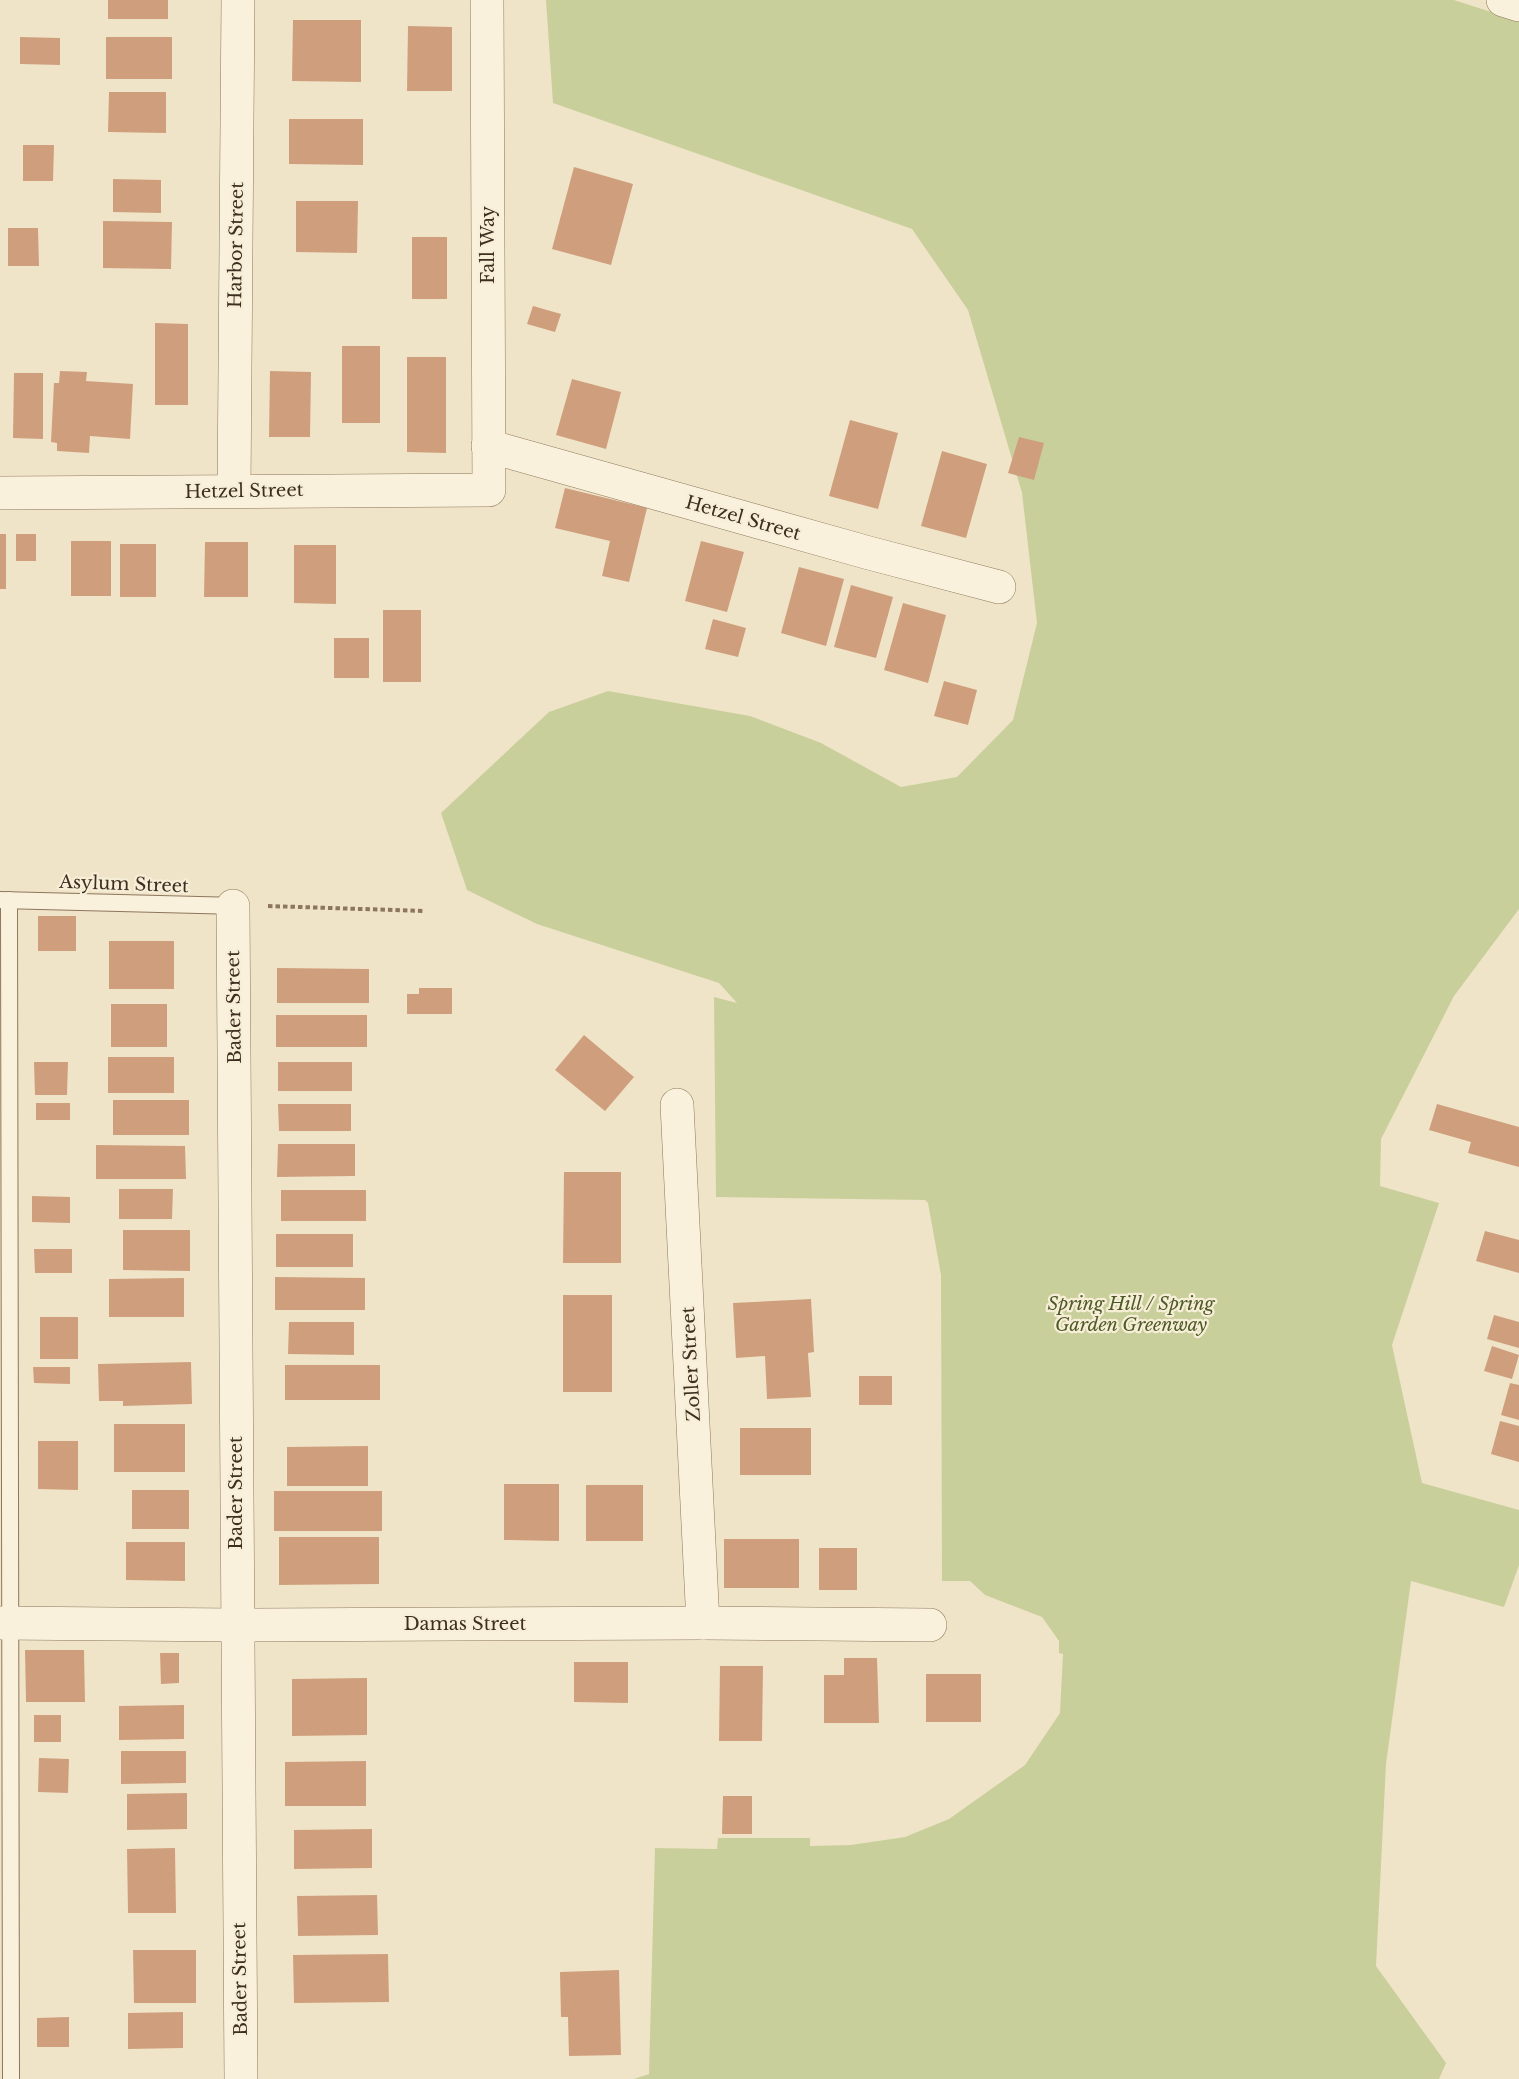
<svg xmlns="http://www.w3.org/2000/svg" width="1519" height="2079" font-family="'Libre Baskerville',serif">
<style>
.green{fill:#c9cf9b}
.building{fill:#cf9f7d}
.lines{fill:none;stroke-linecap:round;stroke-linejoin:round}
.service-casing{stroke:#8d765c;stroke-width:18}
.minor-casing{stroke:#8d765c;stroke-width:34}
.path{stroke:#8d765c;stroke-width:4;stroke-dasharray:4.5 3;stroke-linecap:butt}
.service{stroke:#faf1dc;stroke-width:16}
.minor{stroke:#faf1dc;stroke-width:33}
.labels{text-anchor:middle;stroke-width:4.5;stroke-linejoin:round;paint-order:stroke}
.street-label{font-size:18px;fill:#3d2e20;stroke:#f7eed8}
.park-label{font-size:18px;font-style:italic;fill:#4d5a26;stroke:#f7eed8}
</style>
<rect width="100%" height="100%" fill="#f0e4c8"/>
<path class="green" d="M546,0H1454L1519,21V909L1454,996L1381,1139L1380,1186L1439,1203L1392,1345L1422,1483L1519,1510V1565L1504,1607L1411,1581L1386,1764L1376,1966L1446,2063L1439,2079H634L649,2074L655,1848L717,1849L718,1838H810V1846L851,1845L905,1837L949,1819L1025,1765L1060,1713L1063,1654L1059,1653V1641L1042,1617L985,1595L970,1581H942L941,1275L928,1203L925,1200L716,1197L714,997L737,1003L719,983L537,924L467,890L441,813L549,712L608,691L750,716L821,743L901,787L957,777L1013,720L1037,623L1022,493L968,310L912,229L553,103Z"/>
<g class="building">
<rect x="108" y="0" width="60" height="19"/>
<path d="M293,20H361V82L292,81Z"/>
<path d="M408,26L452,27V91H407Z"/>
<path d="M20,37L60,38V65L20,64Z"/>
<rect x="106" y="37" width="66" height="42"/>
<path d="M109,92H166V133L108,132Z"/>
<path d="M289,119H363V165L289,164Z"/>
<path d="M23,145H54L53,181H23Z"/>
<path d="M574,167L633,184L611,265L552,249Z"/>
<path d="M113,179L161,180V213L113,212Z"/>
<path d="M296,201H358L357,253L296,252Z"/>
<path d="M103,221L172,222L171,269L103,268Z"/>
<path d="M8,228H38L39,266H8Z"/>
<rect x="412" y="237" width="35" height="62"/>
<path d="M533,306L561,314L555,332L527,324Z"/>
<path d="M155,323L188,324V405H155Z"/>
<rect x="342" y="346" width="38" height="77"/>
<path d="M407,357H446V453L407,452Z"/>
<path d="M60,371L87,372L86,381L133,384L130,439L90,436L89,453L57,451V443L51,442L54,383H59Z"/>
<path d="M270,371L311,372L310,437H269Z"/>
<path d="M14,373H43V439L13,438Z"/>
<path d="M572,379L621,392L606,449L556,435Z"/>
<path d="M850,420L898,433L878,509L829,496Z"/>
<path d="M1019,437L1044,443L1034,480L1008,473Z"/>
<path d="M942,451L987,464L966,538L921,526Z"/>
<path d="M565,488L647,508L629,582L602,576L610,541L555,528Z"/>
<rect x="0" y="534" width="6" height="55"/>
<rect x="16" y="534" width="20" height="27"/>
<rect x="71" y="541" width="40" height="55"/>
<path d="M701,541L744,552L727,612L685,601Z"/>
<path d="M205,542H248V597H204Z"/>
<rect x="120" y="544" width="36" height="53"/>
<path d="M294,545H336V604L294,603Z"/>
<path d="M799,567L844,579L826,646L781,633Z"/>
<path d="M851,585L893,597L876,658L834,647Z"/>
<path d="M903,603L946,615L928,683L884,670Z"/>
<rect x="383" y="610" width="38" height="72"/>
<path d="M713,619L746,628L738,657L705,649Z"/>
<rect x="334" y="638" width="35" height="40"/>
<path d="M944,681L977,690L968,725L934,716Z"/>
<rect x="38" y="916" width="38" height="35"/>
<rect x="109" y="941" width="65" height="48"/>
<path d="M277,968L369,969V1003H277Z"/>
<path d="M419,988H452V1014H407V994H419Z"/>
<rect x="111" y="1004" width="56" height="43"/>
<rect x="276" y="1015" width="91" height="32"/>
<path d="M584,1035L634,1077L605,1111L555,1070Z"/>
<rect x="108" y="1057" width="66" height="36"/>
<path d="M34,1062H68L67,1095H35Z"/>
<rect x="278" y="1062" width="74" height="29"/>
<rect x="113" y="1100" width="76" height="35"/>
<rect x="36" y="1103" width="34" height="17"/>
<path d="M278,1104H351V1131H279Z"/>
<path d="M1437,1104L1519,1127V1167L1468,1153L1471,1142L1429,1130Z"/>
<path d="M278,1144H355V1176L277,1177Z"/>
<path d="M96,1145L185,1146L186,1179H96Z"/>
<path d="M564,1172H621V1263H563Z"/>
<path d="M119,1189H173L172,1219H119Z"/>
<rect x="281" y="1190" width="85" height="31"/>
<path d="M32,1196L70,1197V1223L32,1222Z"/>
<path d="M123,1230H190V1271L123,1270Z"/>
<path d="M1485,1231L1519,1240V1273L1476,1261Z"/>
<rect x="276" y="1234" width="77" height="33"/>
<path d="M34,1249H72V1273H35Z"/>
<path d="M275,1277L365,1278V1310H275Z"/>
<path d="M184,1278V1317H109V1279Z"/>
<rect x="563" y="1295" width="49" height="97"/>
<path d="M811,1299L814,1352L808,1353L811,1397L767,1399L765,1356L736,1358L733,1303Z"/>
<path d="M1494,1315L1519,1322V1348L1487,1339Z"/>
<rect x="40" y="1317" width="38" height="42"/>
<path d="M289,1322H354V1355L288,1354Z"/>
<path d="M1492,1346L1519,1355L1512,1379L1484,1371Z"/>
<path d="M191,1362L192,1404L123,1406V1401H99L98,1364Z"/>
<rect x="285" y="1365" width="95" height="35"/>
<path d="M33,1367H70V1384L34,1383Z"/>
<rect x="859" y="1376" width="33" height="29"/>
<path d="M1510,1383L1519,1385V1420L1501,1415Z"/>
<path d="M1500,1421L1519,1426V1462L1491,1454Z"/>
<rect x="114" y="1424" width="71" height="48"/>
<rect x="740" y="1428" width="71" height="47"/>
<path d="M38,1441H78V1490L38,1489Z"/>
<path d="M368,1446V1486H287V1447Z"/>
<path d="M504,1484H559V1541L504,1540Z"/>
<rect x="586" y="1485" width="57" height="56"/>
<rect x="132" y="1490" width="57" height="39"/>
<rect x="274" y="1491" width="108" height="40"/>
<path d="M279,1537H379V1584L279,1585Z"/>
<rect x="724" y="1539" width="75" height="49"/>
<path d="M126,1542H185V1581L126,1580Z"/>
<rect x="819" y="1548" width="38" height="42"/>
<path d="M25,1650H84L85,1702H26Z"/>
<path d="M160,1653H179V1683L161,1684Z"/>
<path d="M844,1658H877L879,1723H824V1675H844Z"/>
<path d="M574,1662H628V1703L574,1702Z"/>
<path d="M720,1666H763L762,1741H719Z"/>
<rect x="926" y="1674" width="55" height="48"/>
<path d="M367,1678V1735L292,1736V1679Z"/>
<path d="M184,1705V1739L119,1740V1706Z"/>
<rect x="34" y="1715" width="27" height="27"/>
<path d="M121,1751H186V1783L121,1784Z"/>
<path d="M39,1758L69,1759L68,1793L38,1792Z"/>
<path d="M366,1761V1806H285V1762Z"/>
<path d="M187,1793V1829L127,1830V1794Z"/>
<path d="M723,1796H752V1834H722Z"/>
<path d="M372,1829V1868L294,1869V1830Z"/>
<path d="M175,1848L176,1913H128L127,1849Z"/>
<path d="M377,1895L378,1935L298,1936L297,1896Z"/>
<path d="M133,1950H196V2003H134Z"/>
<path d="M388,1954L389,2002L294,2003L293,1955Z"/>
<path d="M619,1970L621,2055L569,2056L568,2017H561L560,1972Z"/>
<path d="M183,2012V2048L128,2049V2013Z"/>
<path d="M69,2017V2047H37V2018Z"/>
</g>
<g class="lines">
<defs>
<g id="service">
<path d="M0,900L239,906"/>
<path d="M9,900C11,1293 9,1686 11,2079"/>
</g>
<g id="minor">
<path d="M1503,0L1519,5"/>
<path d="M488,446L869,553L999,587"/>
<path d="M234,491L238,0"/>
<path d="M0,493L489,490L487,0"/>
<path d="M233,906L241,2079"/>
<path d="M677,1105L703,1623"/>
<path d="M0,1623L236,1625L703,1623L930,1625"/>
</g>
</defs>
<use href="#service" class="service-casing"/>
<use href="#minor" class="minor-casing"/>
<path class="path" d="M268,906L424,911"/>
<use href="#service" class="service"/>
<use href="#minor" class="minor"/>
</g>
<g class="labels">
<g class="street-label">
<text transform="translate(236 245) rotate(-89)" y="6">Harbor Street</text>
<text transform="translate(488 245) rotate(-90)" y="6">Fall Way</text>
<text transform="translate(244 491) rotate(-1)" y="6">Hetzel Street</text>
<text transform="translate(743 518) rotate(16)" y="6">Hetzel Street</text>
<text transform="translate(124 884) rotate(2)" y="6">Asylum Street</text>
<text transform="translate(234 1007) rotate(-91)" y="6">Bader Street</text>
<text transform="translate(691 1364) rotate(-93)" y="6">Zoller Street</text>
<text transform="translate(236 1493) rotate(-90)" y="6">Bader Street</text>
<text x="465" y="1630">Damas Street</text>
<text transform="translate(240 1979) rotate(-91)" y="6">Bader Street</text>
</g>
<g class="park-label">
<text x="1131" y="1310">Spring Hill / Spring<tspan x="1131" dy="21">Garden Greenway</tspan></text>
</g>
</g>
</svg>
